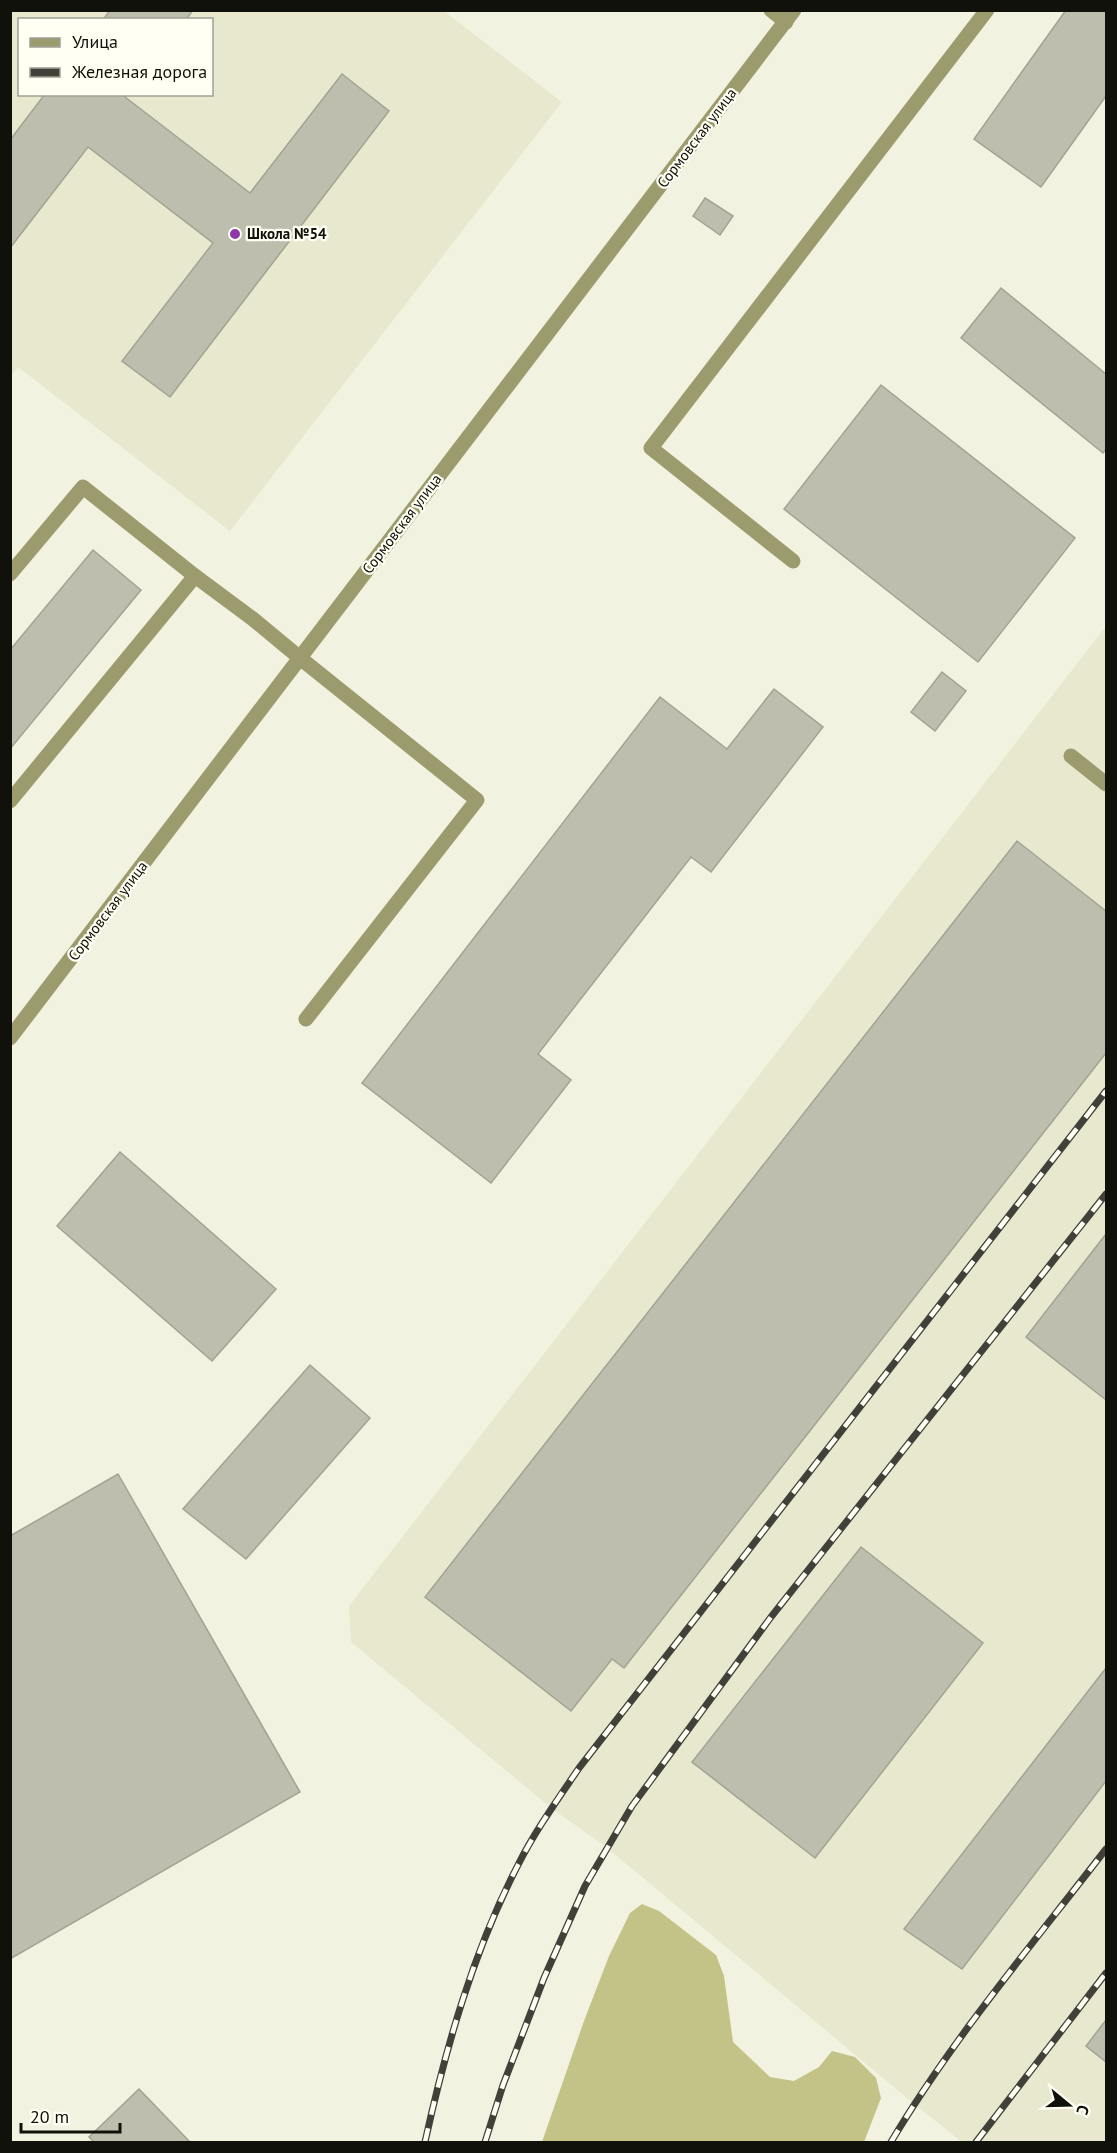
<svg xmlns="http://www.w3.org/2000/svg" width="1117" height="2153" font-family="'PT Sans',sans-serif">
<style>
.built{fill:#e8e8cf;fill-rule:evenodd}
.forest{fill:#c3c287}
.building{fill:#bebeae;stroke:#a2a392;stroke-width:1.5}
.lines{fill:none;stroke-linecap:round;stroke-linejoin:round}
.service{stroke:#9c9b6e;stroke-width:15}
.tertiary{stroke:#9c9b6e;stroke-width:15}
.rail-casing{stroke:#414139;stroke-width:7}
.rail{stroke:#fffff4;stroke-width:4.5;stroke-dasharray:14;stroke-linecap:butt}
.poi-dot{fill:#8d39a7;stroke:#fffff4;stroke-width:2}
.labels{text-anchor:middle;stroke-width:4.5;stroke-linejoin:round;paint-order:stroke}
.street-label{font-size:15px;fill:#11110b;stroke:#fffff4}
.poi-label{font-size:15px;font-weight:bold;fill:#11110b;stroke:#fffff4;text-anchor:start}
</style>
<rect width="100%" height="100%" fill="#f2f2e1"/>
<g class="built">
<path d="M11,11H444L562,102L230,531L18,367L11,376ZM20,20H212V94H20Z"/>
<path d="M1106,626V2142H962L914,2104L606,1847L551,1808L351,1642L349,1606Z"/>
</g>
<path class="forest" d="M642,1904L659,1911L716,1955L724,1976L733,2042L770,2077L794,2081L819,2067L832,2051L855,2057L876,2078L881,2098L864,2142H542L584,2021L609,1956L630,1913Z"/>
<g class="building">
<path d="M110,10H193L186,20H103Z"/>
<path d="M1066,10H1106V96L1041,187L974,139Z"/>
<path d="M342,74L389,111L170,397L122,361L213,243L88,147L10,248V140L45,94H128L125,97L250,193Z"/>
<path d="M705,198L733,216L720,235L693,216Z"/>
<path d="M1001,288L1106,374V449L1103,453L961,338Z"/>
<path d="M881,385L1075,538L978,662L784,509Z"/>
<path d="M93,550L141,590L10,749V650Z"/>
<path d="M942,672L966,691L935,731L911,712Z"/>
<path d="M774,689L823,727L711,872L691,857L538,1054L571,1080L491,1183L362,1083L660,697L727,749Z"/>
<path d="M1017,841L1106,911V1053L624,1668L612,1659L571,1711L425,1597Z"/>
<path d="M120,1152L276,1289L212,1361L57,1226Z"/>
<path d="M1106,1234V1400L1026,1337Z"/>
<path d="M310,1365L370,1418L246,1559L183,1509Z"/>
<path d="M118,1474L300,1792L10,1959V1536Z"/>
<path d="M861,1547L983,1643L815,1858L692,1762Z"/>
<path d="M1106,1668V1781L962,1969L904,1929Z"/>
<path d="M1106,2020V2062L1086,2046Z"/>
<path d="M139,2089L190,2142H94L89,2137Z"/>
</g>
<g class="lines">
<g class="service">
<path d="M771,10L786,22"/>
<path d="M793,561L651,448L987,10"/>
<path d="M10,574L83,487L195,576L253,619L300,658L477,800L306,1019"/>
<path d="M1071,756L1106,784"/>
<path d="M10,801L195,576"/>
</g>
<path class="tertiary" d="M10,1038L794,10"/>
<defs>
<g id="rail">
<path d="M425,2142C446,2047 473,1952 518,1865C535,1831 558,1799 579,1768L1106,1091"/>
<path d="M485,2142L503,2085L544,1978L585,1886L632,1806L771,1617L1106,1194"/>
<path d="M891,2142C953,2038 1032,1945 1106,1849"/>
<path d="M976,2142L1106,1973"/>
</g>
</defs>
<use href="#rail" class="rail-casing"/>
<use href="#rail" class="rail"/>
</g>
<circle class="poi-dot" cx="235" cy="234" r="6"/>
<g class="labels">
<g class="street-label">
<text transform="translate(697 138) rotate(-53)" y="5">Сормовская улица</text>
<text transform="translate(402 524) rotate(-53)" y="5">Сормовская улица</text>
<text transform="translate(108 911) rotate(-53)" y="5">Сормовская улица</text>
</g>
<g class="poi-label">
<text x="247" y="239">Школа №54</text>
</g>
</g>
<rect width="1117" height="2153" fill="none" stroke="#11110b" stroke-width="24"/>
<rect x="18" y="18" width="195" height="78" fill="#fffff4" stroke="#a0a097" stroke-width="1.5"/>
<rect x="30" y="38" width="30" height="9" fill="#9c9b6e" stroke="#a0a097" stroke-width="1.5"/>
<text x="72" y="48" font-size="18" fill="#11110b">Улица</text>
<rect x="30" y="68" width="30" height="9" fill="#414139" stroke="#a0a097" stroke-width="1.5"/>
<text x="72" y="78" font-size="18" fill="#11110b">Железная дорога</text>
<g transform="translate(1069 2105) rotate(109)" stroke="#fffff4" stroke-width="4.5" paint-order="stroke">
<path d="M0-4.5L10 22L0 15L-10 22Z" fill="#11110b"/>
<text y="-9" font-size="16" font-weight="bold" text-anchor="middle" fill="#11110b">С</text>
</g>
<path d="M21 2123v9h99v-9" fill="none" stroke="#11110b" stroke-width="3"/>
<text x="30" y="2123" font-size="18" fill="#11110b" stroke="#fffff4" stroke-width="4.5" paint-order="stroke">20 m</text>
</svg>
